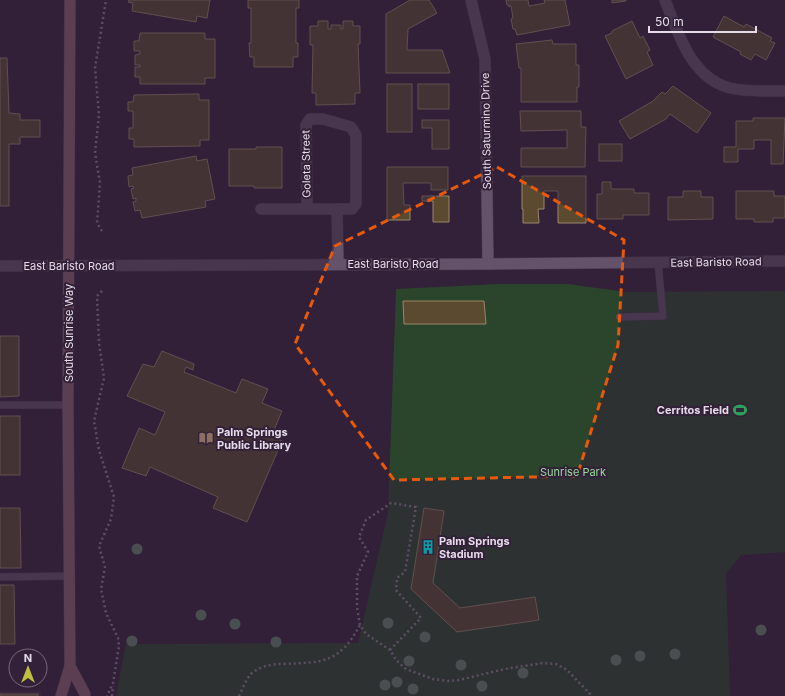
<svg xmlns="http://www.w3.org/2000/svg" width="785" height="696" font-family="Inter,sans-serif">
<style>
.built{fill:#3f2b46}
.green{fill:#2a452b}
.building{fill:#5b4a2f;stroke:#9a876b}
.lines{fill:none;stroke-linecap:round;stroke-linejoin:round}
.service-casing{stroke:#4b3c4f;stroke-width:8}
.minor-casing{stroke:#4b3c4f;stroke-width:12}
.tertiary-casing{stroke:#4b3c4f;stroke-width:12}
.secondary-casing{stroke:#4b3c4f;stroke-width:12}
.path{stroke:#938597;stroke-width:2.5;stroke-dasharray:2 3;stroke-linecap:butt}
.service{stroke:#64516a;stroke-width:7}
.minor{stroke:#64516a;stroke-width:11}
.tertiary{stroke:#64516a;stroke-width:11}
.secondary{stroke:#906271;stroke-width:11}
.tree{fill:#6b866e}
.marked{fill:none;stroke:#e8590c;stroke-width:3;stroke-dasharray:8 5;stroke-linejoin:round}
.labels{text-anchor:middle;stroke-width:4;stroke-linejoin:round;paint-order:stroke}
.street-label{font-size:11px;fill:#e6dbe9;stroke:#322138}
.poi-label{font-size:11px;font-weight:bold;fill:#e6dbe9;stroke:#322138;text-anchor:start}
.park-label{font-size:11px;fill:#99d99b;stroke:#322138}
</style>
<rect width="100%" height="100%" fill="#322138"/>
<rect class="built" x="0" y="691" width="41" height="5"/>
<path class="green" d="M498,284H568L626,292L785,291V552L741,555L726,574L730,696H116L126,644L358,643L388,513L396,289Z"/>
<g class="building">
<path d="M129,0H210L207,18L197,16L196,22L132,11L133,3L128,2Z"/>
<path d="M248,0H299V8H296V43H298V57H293V67H254V57H250L249,43H251V8H248Z"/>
<path d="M410,0H429L437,13L408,29L407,50H442L450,73H386V14Z"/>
<path d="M506,0H528L529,6L545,3L544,0H565L570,25L517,35L515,29H513L511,19L513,18L511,6L509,7V5H507Z"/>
<path d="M612,0H626V1L612,3Z"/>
<path d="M724,16L744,27L746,24L772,38L770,41L775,43L766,60L755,54L751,60L740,54L741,52L713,37Z"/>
<path d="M318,21H328V29H331V25H341V29H343V21H353V26H360V44H358L360,93H355V104L316,105V93H312L313,45H310V26H318Z"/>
<path d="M632,21L640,38L643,36L650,50L647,52L653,65L626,79L605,36L612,33V31Z"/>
<path d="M140,33H205V39H215V78H205V84H140V77H135V67H140V65H135V55L140,54V51H134V41H139Z"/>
<path d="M552,40L553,44H576V65H579V87H577V102H521V68H519L516,44Z"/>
<path d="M0,58H7L9,113L20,114V120H40V137H20V144H9V206H0Z"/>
<rect x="387" y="84" width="25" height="48"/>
<rect x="418" y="84" width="31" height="25"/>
<path d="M673,86L711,113L697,133L670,114L666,119L630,139L619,121L653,101L662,92L665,94Z"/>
<path d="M199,94V100H209V140H200V146L134,147V139H129V128H133V111H128V102H133L134,95Z"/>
<path d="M520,111H581V127H586L585,167H521V148H567V130L521,131Z"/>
<path d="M753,118H785L783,164H771V140H754V149H738V162H724V147H736V121H753Z"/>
<path d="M422,120H449V149H432V128H422Z"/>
<rect x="599" y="144" width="23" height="17"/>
<path d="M256,147H282V188H254V186H229V149H256Z"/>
<path d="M196,156L197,161L207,159L215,199L205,201L206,207L142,218L140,210L135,211L133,202L136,201V198L133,199L131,189L134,188L133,186L129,187L128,176L133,175L132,168Z"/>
<path d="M387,167H448V190H431V183H403L404,205H410V220H387Z"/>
<path d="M522,176H586V223H558V191H544V209H538L539,223H523V209H522Z"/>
<path d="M602,182H611V189H634V193H649V215H623V219H597V194H602Z"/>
<path d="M683,191H701V197H713V219L668,220V197H683Z"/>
<path d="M736,191H774V196H785V218H773V222H754V219H736Z"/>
<path d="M422,196H449V222H433V201H422Z"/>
<path d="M403,301H484L486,324H404Z"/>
<path d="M0,336H19V396L0,397Z"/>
<path d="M162,351L194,364L193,370L186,367L184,372L236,393L242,379L268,389L262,403L282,411L272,435L282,441L247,522L213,508L218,497L150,467L146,476L122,468L139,428L155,435L165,412L127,396L143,364L154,367Z"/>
<rect x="0" y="416" width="20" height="59"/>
<path d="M0,508H20L21,568H0Z"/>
<path d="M424,508L444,511L433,583L460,608L535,597L539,620L457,632L411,589Z"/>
<path d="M0,585H14L15,644H0Z"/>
<rect x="0" y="694" width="38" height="2"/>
</g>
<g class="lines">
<defs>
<g id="service">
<path d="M620,317L663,316L658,262"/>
<path d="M0,405H68"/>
<path d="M0,577L69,576"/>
</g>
<g id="minor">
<path d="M471,0L485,59L488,264"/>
<path d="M665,0C678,33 691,78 730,88C748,92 767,91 785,91"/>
<path d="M261,209H352L356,204V135L351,127L323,119H310L306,125L307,209"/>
<path d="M337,209L338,264"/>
</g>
<path id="tertiary" d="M0,266L488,264L785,261"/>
<g id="secondary">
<path d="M70,666L85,694V696"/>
<path d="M61,696L70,666L68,405L70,0"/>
</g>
</defs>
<use href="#service" class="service-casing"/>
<use href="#minor" class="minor-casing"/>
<use href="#tertiary" class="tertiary-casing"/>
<use href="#secondary" class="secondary-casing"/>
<g class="path">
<path d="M102,231L97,223L100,183L95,153L99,115L95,68L106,0"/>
<path d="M102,291L97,296L99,343L104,378L94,421L99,450L114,497L111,519L99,546L105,567L101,589L106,613L118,638L119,646L113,683L107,696"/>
<path d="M390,650L421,618L396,590L397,578L405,572L416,507L391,503L366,520L359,537L368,552L357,576V607L360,625L366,634L390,650L396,660L406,669L433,679L448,681L459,680L505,669L543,663L556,664L567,670L592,696"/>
<path d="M112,696L113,686"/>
<path d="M239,696C242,690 246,679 251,674C260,666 271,664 283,664C323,662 339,664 360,625"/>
</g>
<use href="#service" class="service"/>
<use href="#minor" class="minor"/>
<use href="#tertiary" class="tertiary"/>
<use href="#secondary" class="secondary"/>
</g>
<g class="tree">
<circle cx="137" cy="549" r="5.5"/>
<circle cx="201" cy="615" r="5.5"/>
<circle cx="388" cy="623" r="5.5"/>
<circle cx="235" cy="624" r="5.5"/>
<circle cx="761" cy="630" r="5.5"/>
<circle cx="425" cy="637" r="5.5"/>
<circle cx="132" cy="641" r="5.5"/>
<circle cx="276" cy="642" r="5.5"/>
<circle cx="675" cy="654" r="5.5"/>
<circle cx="640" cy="656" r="5.5"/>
<circle cx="616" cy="660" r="5.5"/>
<circle cx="409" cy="661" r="5.5"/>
<circle cx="461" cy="665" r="5.5"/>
<circle cx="523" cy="673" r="5.5"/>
<circle cx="397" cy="682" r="5.5"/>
<circle cx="385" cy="685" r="5.5"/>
<circle cx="482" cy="686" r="5.5"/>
<circle cx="413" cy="689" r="5.5"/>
</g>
<path d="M0 0H785V696H0ZM497,167L624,240L618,345L577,476L394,480L295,344L335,246Z" fill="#322138" fill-opacity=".55" fill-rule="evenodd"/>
<path class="marked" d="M497,167L624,240L618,345L577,476L394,480L295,344L335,246Z"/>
<defs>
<symbol id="stadium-bare" viewBox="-9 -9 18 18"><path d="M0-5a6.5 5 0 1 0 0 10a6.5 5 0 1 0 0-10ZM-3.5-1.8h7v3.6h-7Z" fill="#2e9e5b" stroke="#322138" stroke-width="2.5" paint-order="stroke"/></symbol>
<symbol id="library-bare" viewBox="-9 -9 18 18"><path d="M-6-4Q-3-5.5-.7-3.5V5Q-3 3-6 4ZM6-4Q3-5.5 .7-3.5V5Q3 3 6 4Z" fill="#8d6e63" stroke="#322138" stroke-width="2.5" paint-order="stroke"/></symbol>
<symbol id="building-bare" viewBox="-9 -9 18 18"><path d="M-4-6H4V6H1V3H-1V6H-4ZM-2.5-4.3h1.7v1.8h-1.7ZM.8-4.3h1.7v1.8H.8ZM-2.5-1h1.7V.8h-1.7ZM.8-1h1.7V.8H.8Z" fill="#0f9aa8" stroke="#322138" stroke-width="2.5" paint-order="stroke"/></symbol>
</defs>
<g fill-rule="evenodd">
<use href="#stadium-bare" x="730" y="400" width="20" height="20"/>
<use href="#library-bare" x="196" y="428" width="20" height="20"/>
<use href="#building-bare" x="418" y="537" width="20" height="20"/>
</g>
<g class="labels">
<g class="street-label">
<text transform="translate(486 131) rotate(-91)" y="4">South Saturmino Drive</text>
<text transform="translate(306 164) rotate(-91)" y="4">Goleta Street</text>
<text transform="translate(716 262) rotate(-1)" y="4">East Baristo Road</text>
<text x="393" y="268">East Baristo Road</text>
<text x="69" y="270">East Baristo Road</text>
<text transform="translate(69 333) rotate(-90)" y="4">South Sunrise Way</text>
</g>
<g class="poi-label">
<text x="729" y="414" text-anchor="end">Cerritos Field</text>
<text x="217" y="436">Palm Springs<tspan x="217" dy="13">Public Library</tspan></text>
<text x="439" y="545">Palm Springs<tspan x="439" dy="13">Stadium</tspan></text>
</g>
<g class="park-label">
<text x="573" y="476">Sunrise Park</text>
</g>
</g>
<g transform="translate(28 668)"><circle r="19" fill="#322138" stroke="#7a6b7f"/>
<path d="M0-3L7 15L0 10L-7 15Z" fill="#bfbe41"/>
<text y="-6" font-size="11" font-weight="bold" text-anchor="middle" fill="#e6dbe9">N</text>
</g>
<path d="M649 26v6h107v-6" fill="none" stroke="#e6dbe9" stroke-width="2"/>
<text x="655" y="26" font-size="12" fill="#e6dbe9" stroke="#322138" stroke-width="3" paint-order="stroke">50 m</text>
</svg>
